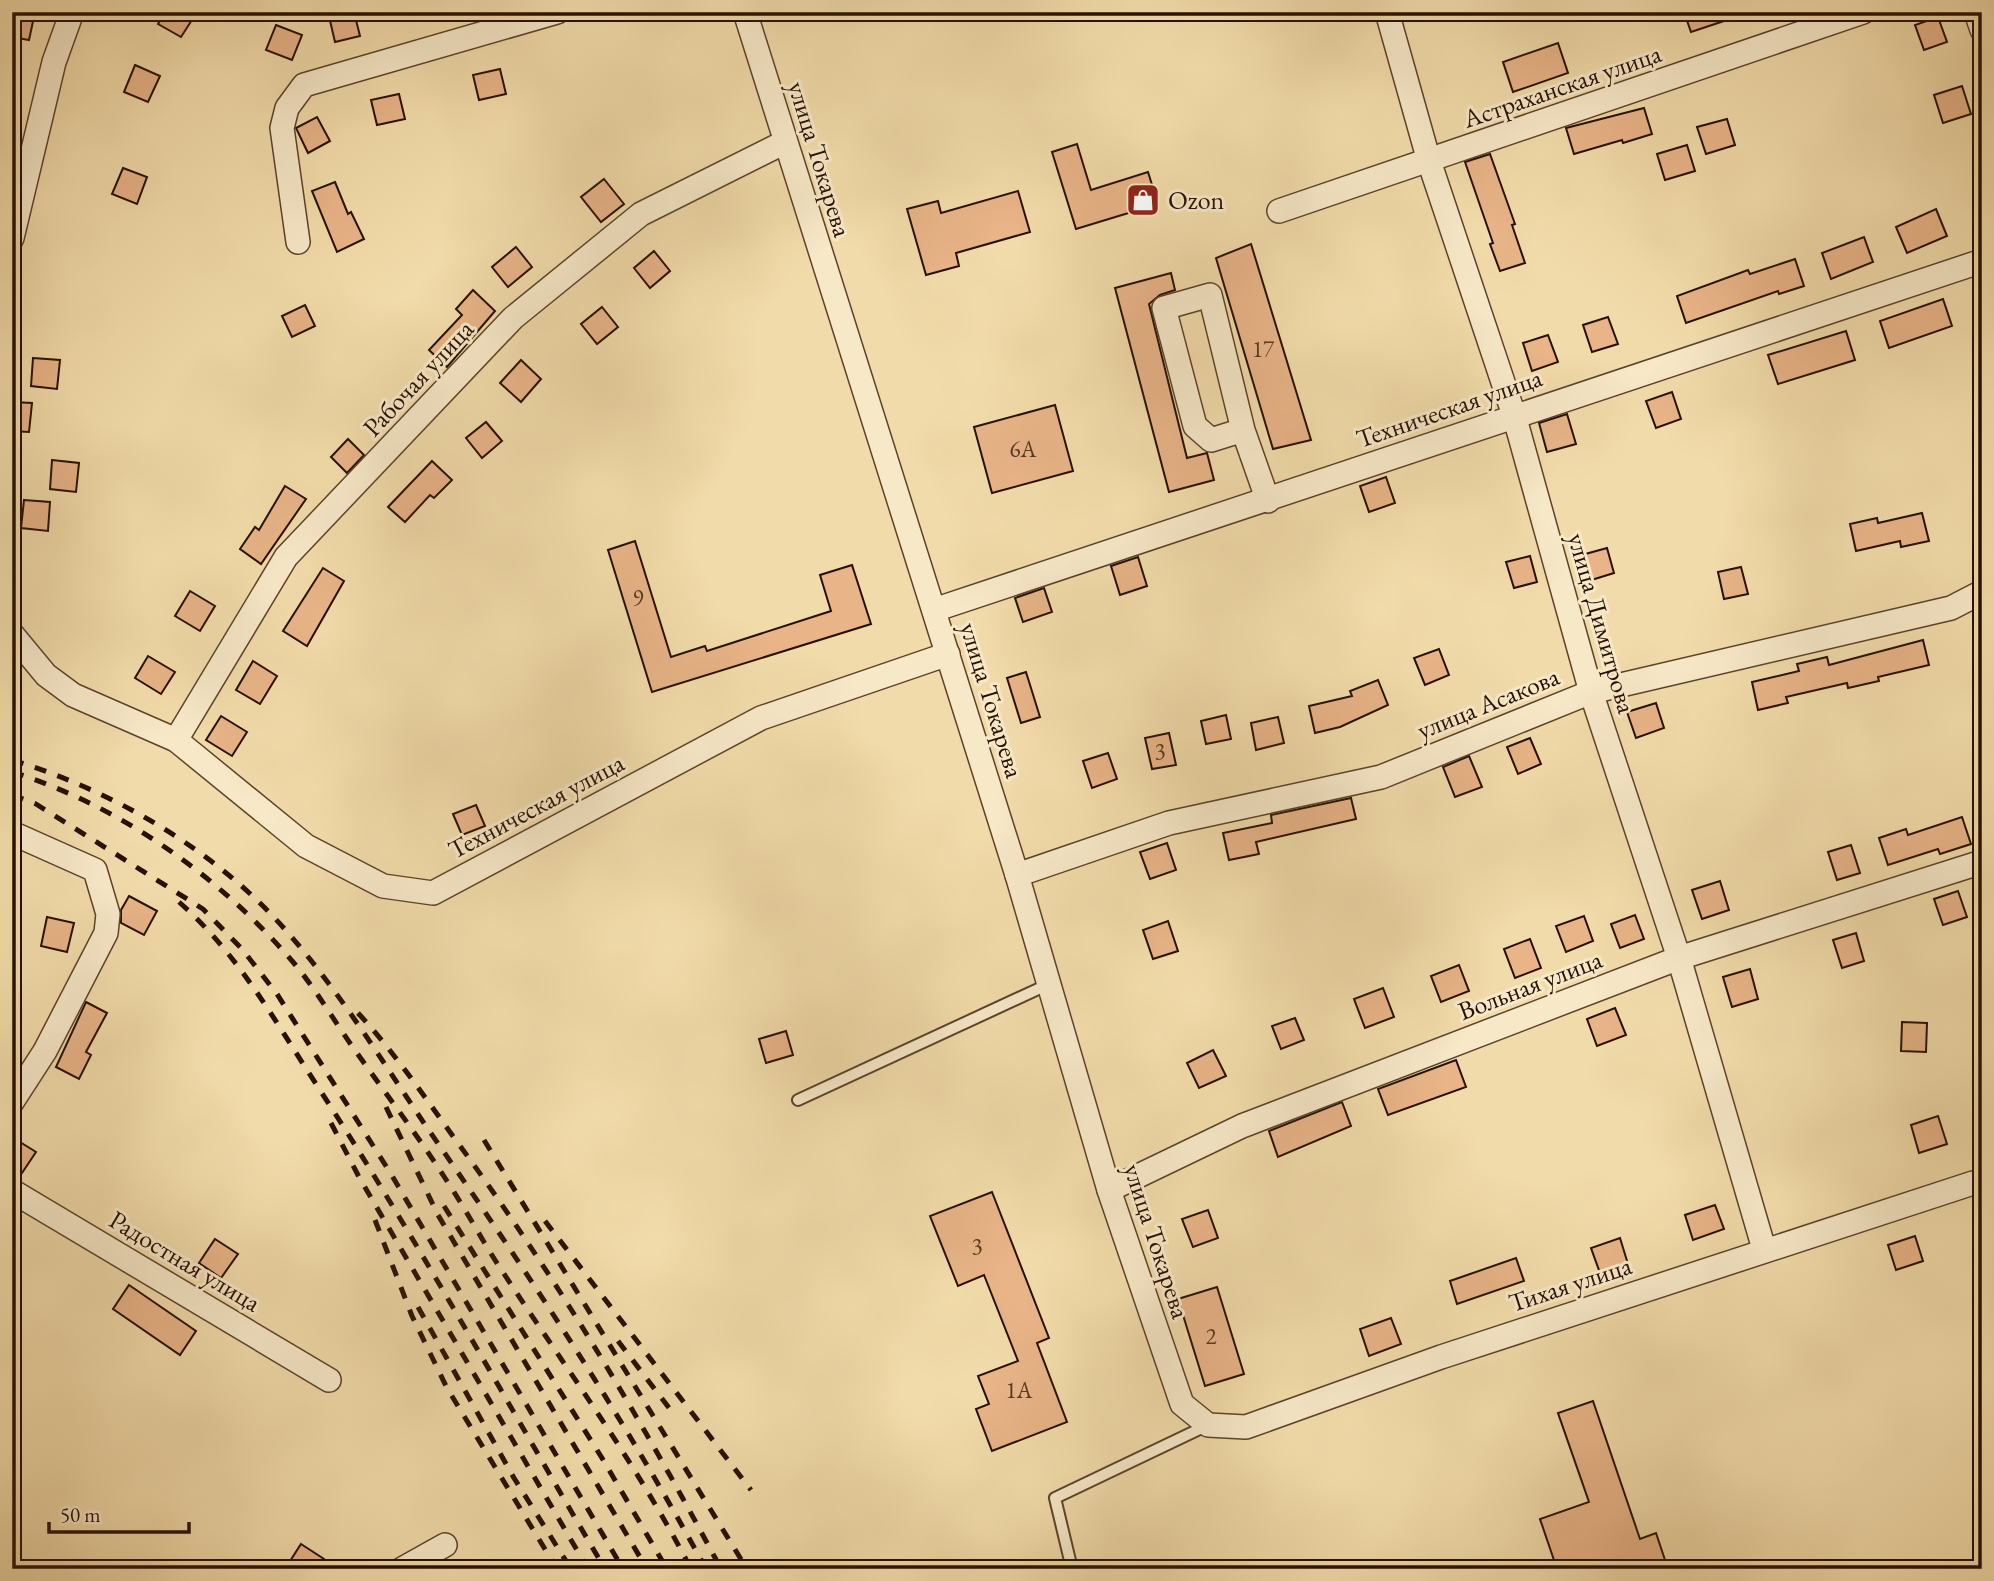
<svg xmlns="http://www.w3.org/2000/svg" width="1994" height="1581" font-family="'EB Garamond',serif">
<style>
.building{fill:#e8b488;stroke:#271000;stroke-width:2}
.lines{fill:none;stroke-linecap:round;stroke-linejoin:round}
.lane-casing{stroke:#5a432a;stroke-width:14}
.street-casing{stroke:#5a432a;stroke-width:26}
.lane{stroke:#f7e8c8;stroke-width:10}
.street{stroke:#f7e8c8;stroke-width:23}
.rail{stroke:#271000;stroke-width:5;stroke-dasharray:12 12;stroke-linecap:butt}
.labels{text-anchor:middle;stroke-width:6;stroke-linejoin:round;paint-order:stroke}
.number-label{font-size:23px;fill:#573922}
.street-label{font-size:26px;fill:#271000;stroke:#f7e8c8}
.poi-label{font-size:26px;fill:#271000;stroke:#f7e8c8;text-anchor:start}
</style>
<rect width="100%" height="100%" fill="#f2dbaa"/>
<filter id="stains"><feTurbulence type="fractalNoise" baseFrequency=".00286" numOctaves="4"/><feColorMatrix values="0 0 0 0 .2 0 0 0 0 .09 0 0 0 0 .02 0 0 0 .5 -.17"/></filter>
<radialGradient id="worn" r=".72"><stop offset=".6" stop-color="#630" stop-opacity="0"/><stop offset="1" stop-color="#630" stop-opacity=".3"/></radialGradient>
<g class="building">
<path d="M12,12H35L29,40L12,37Z"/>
<path d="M165,12H197L181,37L158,24Z"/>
<path d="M328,12H354L360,36L335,42Z"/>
<path d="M1684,12H1741L1742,15L1691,32Z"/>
<path d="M1938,17L1947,42L1924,50L1915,25Z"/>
<path d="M276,25L302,35L292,60L266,50Z"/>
<path d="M1558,43L1568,73L1513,92L1503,62Z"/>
<path d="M135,65L160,76L148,102L124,92Z"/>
<path d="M500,69L506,94L479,100L473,75Z"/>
<path d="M1962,86L1971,114L1943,123L1934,95Z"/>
<path d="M399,94L405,119L377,125L371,100Z"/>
<path d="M1644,108L1652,134L1623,143L1622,140L1574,154L1566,128Z"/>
<path d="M317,117L330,141L308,153L296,128Z"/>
<path d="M1727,119L1735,145L1706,154L1697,127Z"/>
<path d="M1077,144L1091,190L1148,172L1158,204L1076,229L1052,152Z"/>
<path d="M1687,145L1695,171L1665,180L1657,154Z"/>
<path d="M1490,154L1515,224L1512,225L1525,263L1500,271L1490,244L1493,243L1465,162Z"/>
<path d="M123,168L147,177L137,204L112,194Z"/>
<path d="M604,179L624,204L601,222L581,197Z"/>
<path d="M335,182L348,214L351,212L364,239L337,252L312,191Z"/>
<path d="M1018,191L1030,232L956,253L959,266L926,275L907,209L938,201L941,213Z"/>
<path d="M1936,209L1947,236L1907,253L1896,227Z"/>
<path d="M1864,237L1873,262L1831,279L1822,253Z"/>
<path d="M1251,244L1311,440L1273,449L1216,258Z"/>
<path d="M516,247L532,267L508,287L492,267Z"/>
<path d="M654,251L670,271L650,288L634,268Z"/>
<path d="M1795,259L1804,286L1779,294L1778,291L1686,323L1677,296L1748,270L1750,274Z"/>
<path d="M1171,273L1175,290L1160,295L1149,304L1187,458L1207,453L1214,480L1169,492L1115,288Z"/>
<path d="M473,290L495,311L447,367L429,350L462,315L456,309Z"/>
<path d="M1943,299L1952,326L1889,348L1880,321Z"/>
<path d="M305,305L315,326L292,337L282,316Z"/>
<path d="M602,307L618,327L597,344L581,324Z"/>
<path d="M1608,317L1618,344L1592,352L1583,325Z"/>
<path d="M1846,331L1855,360L1778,384L1768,355Z"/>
<path d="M1548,335L1558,362L1532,371L1523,343Z"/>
<path d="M33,358L60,360L57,389L31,386Z"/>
<path d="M521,360L541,379L521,402L500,383Z"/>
<path d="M1672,392L1681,419L1656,428L1646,401Z"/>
<path d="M12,402L32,403L29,432L12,431Z"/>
<path d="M1055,405L1073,471L992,493L974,427Z"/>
<path d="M1567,414L1576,444L1547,452L1539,423Z"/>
<path d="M486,422L502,441L482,458L466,438Z"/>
<path d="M348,439L364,455L347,473L331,457Z"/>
<path d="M52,460L79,463L76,492L50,489Z"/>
<path d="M432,461L452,480L434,498L430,495L405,522L388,507Z"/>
<path d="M1386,477L1395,503L1369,512L1360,486Z"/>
<path d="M285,486L306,499L261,564L240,549L255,527L259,530Z"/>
<path d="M24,500L50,502L48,531L21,528Z"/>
<path d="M1922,513L1929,541L1901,547L1900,541L1856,551L1850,524L1877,518L1878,523Z"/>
<path d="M635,541L671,657L705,646L707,651L831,611L820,575L852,565L871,624L652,692L608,550Z"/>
<path d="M1607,548L1614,573L1585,582L1578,556Z"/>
<path d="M1530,556L1537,582L1514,588L1506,562Z"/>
<path d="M1138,557L1147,586L1120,595L1111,566Z"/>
<path d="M1741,567L1748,594L1724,599L1718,572Z"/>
<path d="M323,568L344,581L307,646L283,631Z"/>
<path d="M1044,588L1052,612L1023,622L1015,598Z"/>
<path d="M190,591L215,606L200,631L175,616Z"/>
<path d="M1923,640L1929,665L1878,677L1879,681L1848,688L1847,683L1786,697L1788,703L1758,710L1752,682L1799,671L1797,664L1827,657L1829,665Z"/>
<path d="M1439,649L1449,675L1425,685L1414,658Z"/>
<path d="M148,656L175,672L161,694L135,678Z"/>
<path d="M253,661L277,676L260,704L236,690Z"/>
<path d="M1026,672L1040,717L1021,723L1007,678Z"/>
<path d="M1378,680L1388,705L1340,727L1315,733L1309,706L1352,696L1350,691Z"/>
<path d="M1656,703L1664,728L1636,738L1627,712Z"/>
<path d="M1226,715L1231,739L1206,744L1201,721Z"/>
<path d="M221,716L247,732L232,756L206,740Z"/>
<path d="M1278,717L1284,743L1256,750L1251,723Z"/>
<path d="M1169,733L1176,765L1152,769L1145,738Z"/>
<path d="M1530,738L1541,764L1518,774L1507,747Z"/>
<path d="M1108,753L1117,779L1092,788L1083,761Z"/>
<path d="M1469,756L1482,787L1455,797L1443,767Z"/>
<path d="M1351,798L1356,819L1256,842L1259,854L1229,860L1223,833L1272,823L1271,815Z"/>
<path d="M476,805L485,826L462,835L453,814Z"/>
<path d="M1962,817L1971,844L1940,854L1938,849L1888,865L1879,838L1906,829L1908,835Z"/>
<path d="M1167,843L1176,870L1150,879L1140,852Z"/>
<path d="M1851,845L1860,873L1837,880L1828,852Z"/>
<path d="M1720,881L1729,910L1702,919L1692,890Z"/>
<path d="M1958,891L1967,917L1943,925L1934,899Z"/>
<path d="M129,896L157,911L144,935L121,923V910Z"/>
<path d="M1635,915L1644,939L1620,948L1611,924Z"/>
<path d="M1584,916L1593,941L1566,952L1556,926Z"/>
<path d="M47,917L74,923L67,952L41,946Z"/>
<path d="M1168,921L1178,951L1153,959L1143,930Z"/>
<path d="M1856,933L1864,961L1842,968L1833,940Z"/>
<path d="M1530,939L1541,968L1515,978L1504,949Z"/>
<path d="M1459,965L1469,991L1441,1002L1431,976Z"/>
<path d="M1750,969L1758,999L1732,1007L1723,977Z"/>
<path d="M1383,988L1394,1017L1365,1028L1354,999Z"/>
<path d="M86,1002L107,1013L86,1052L91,1055L79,1079L56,1067Z"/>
<path d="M1615,1008L1626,1035L1597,1046L1587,1019Z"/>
<path d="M1295,1018L1304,1040L1281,1049L1272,1026Z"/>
<path d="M1902,1022L1927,1023L1926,1052L1901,1051Z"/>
<path d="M786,1031L793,1055L766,1063L759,1039Z"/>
<path d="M1213,1050L1226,1076L1199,1088L1187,1063Z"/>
<path d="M1456,1060L1466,1087L1388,1115L1378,1089Z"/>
<path d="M1342,1102L1351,1126L1278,1157L1269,1131Z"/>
<path d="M1938,1116L1947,1144L1919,1153L1911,1125Z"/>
<path d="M12,1137L36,1152L22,1173L12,1167Z"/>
<path d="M992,1192L1049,1338L1037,1343L1067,1422L992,1451L976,1409L989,1404L978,1376L1018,1361L984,1275L958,1286L930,1216Z"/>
<path d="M1715,1205L1724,1229L1693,1240L1685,1215Z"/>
<path d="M1208,1210L1218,1238L1193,1247L1182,1219Z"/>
<path d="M1915,1236L1923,1261L1896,1270L1888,1245Z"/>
<path d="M1620,1238L1628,1264L1600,1273L1591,1248Z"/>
<path d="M215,1239L238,1254L221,1278L199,1263Z"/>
<path d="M1516,1258L1524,1281L1457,1304L1450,1281Z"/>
<path d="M129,1285L196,1331L180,1355L113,1309Z"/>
<path d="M1217,1287L1244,1374L1205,1386L1178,1299Z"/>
<path d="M1391,1318L1401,1344L1369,1356L1360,1329Z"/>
<path d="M1593,1401L1640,1539L1656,1533L1668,1569H1557L1540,1519L1589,1502L1558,1413Z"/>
<path d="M301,1544L324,1559L317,1569H285Z"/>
</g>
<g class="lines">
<defs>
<g id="lane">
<path d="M798,1100L1049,984"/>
<path d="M1072,1569L1055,1498L1208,1425"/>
</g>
<g id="street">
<path d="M745,12L1017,875L1109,1190L1182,1404L1208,1425L1246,1427L1441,1357L1973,1183L1982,1187"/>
<path d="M1387,12L1429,161L1514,415L1591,692L1679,958L1764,1249"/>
<path d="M1976,12L1982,30"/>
<path d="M1279,211L1863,12"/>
<path d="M12,238L54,62L72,12"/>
<path d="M298,242L282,128L287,108L304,85L557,12"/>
<path d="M1243,430L1211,440L1195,426L1164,308L1210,295L1243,430L1268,501"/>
<path d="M934,610L1982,261"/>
<path d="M12,634L46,675L73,695L176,740L306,846L383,886L433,893L761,718L948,654"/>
<path d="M176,740L286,557L513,318L641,214L785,142"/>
<path d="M12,833L95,870L108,914L106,933L45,1051L12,1102"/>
<path d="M1017,875L1169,823L1381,777L1591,692L1951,608L1982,592"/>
<path d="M1109,1190L1242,1126L1679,958L1982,862"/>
<path d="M12,1191L329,1380"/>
<path d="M402,1569L445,1545"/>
</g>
</defs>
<use href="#lane" class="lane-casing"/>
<use href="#street" class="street-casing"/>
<use href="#lane" class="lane"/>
<use href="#street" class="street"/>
<g class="rail">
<path d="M12,760C107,789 199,841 269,912C331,977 378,1055 428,1129C527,1272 623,1416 706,1569"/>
<path d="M12,772C121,806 220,877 293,962C315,988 333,1019 352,1046C383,1090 416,1133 445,1178C463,1205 478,1233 495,1260C561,1362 635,1460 691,1569"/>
<path d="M12,795L36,804L203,909L242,949L277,994L391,1174L623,1569"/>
<path d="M179,902C240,956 274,1020 318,1087C420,1244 510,1408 605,1569"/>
<path d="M358,1013C394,1052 424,1096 455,1139C555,1275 642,1420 721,1569"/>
<path d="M386,1107L438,1215L647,1569"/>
<path d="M331,1123L359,1177L588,1569"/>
<path d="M484,1140L747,1569"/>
<path d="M444,1206L602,1458L667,1569"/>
<path d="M375,1220L412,1316L447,1388L557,1569"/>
<path d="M545,1221L751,1490"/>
<path d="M418,1307L514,1478L571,1569"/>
<path d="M618,1341L676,1417"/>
</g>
</g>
<defs>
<symbol id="shop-square" viewBox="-11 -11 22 22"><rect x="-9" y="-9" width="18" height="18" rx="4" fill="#8f2418" stroke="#f7e8c8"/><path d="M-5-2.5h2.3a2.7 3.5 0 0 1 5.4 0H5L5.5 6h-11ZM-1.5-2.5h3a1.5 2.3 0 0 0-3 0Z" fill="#fff"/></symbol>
</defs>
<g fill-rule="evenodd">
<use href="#shop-square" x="1124" y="181" width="38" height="38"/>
</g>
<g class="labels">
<g class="number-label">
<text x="1263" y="357">17</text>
<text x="1023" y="457">6А</text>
<text x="638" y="606">9</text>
<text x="1160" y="759">3</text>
<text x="977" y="1254">3</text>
<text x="1211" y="1344">2</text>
<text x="1019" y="1398">1А</text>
</g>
<g class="street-label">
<text transform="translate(1562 86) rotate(-19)" y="9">Астраханская улица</text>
<text transform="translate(820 159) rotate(73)" y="9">улица Токарева</text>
<text transform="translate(418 378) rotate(-47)" y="9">Рабочая улица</text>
<text transform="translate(1449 408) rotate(-19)" y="9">Техническая улица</text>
<text transform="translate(1602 623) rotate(74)" y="9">улица Димитрова</text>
<text transform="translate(992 700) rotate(73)" y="9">улица Токарева</text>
<text transform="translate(1488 703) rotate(-22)" y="9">улица Асакова</text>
<text transform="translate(536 806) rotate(-28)" y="9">Техническая улица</text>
<text transform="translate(1530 985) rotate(-21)" y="9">Вольная улица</text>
<text transform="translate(1157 1241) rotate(72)" y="9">улица Токарева</text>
<text transform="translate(185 1261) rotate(31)" y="9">Радостная улица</text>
<text transform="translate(1570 1284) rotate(-18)" y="9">Тихая улица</text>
</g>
<g class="poi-label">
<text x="1168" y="209">Ozon</text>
</g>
</g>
<rect width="1994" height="1581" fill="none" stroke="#f2dbaa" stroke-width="42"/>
<rect x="14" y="14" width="1966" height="1553" fill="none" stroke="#271000" stroke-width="3.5"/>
<rect x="21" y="21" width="1952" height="1539" fill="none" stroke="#271000" stroke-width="2"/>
<path d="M49 1522v10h140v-10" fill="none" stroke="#271000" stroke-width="3.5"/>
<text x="60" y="1522" font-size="21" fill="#271000" stroke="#f7e8c8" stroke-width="5" paint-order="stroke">50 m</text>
<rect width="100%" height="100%" filter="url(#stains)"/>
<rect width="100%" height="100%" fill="url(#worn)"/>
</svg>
